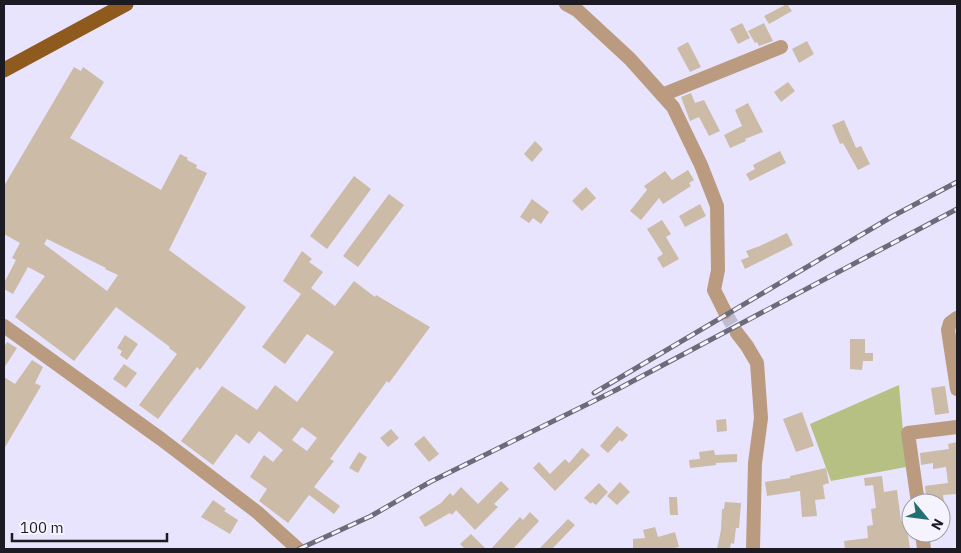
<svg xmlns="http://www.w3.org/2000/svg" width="961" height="553" font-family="'IBM Plex Sans',sans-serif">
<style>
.green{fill:#b5c082}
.building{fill:#ccbba6;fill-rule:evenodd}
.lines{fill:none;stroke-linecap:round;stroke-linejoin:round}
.minor-tunnel{stroke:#bfbcd1;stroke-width:14;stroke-dasharray:14 7;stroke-linecap:butt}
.minor{stroke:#ba9b7f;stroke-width:14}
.major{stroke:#8f5a1d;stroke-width:15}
.rail-casing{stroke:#6d6a7a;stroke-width:5}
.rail{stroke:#f5f3fd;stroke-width:3;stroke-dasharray:9;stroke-linecap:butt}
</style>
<rect width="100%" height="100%" fill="#e8e4fd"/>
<path class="green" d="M899,385L906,467L831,481L810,424Z"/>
<g class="building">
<path d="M787,4L792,11L769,24L764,16Z"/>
<path d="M742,23L750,38L738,44L730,29Z"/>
<path d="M764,23L773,41L759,46L757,42L755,43L748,31Z"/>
<path d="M807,41L814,54L799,63L792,49Z"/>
<path d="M688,42L701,67L690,72L677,48Z"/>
<path d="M74,67L81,71L83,67L104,82L70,138L161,190L180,154L188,158L187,160L197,165L196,168L207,173L169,250L246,307L200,370L197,367L158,419L139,405L177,354L169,348L170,347L116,307L74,361L15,317L45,276L28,267L13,294L4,289V283L16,260L12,258L20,243L4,234V186ZM47,239L106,268L105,269L118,275L107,291L44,244Z"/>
<path d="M788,82L795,91L781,102L774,92Z"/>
<path d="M691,93L695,103L704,100L720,131L709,136L699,117L690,121L681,97Z"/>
<path d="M748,103L763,132L745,139L746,141L730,148L724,135L742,126L735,110Z"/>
<path d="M844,120L856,148L861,146L870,164L858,170L843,143L840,144L832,125Z"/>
<path d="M535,141L543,149L532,162L524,154Z"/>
<path d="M780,151L786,163L750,181L746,174L755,169L753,165Z"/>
<path d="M688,170L694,180L689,183L691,186L663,204L659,198L641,220L630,211L647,190L644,186L665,171L672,180Z"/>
<path d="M354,176L371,189L327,249L310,236Z"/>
<path d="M586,187L596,198L582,211L572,201Z"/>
<path d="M389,194L404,205L358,267L343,256Z"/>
<path d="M532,199L549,212L541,224L533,218L529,223L520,217Z"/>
<path d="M700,204L706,216L685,227L679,216Z"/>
<path d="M662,220L671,234L666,237L679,259L663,268L657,258L663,254L647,229Z"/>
<path d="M787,233L793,245L745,269L741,260L749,257L746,251L760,246Z"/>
<path d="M302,251L312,259L309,262L323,272L311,288L335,306L354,281L375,297L376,295L430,327L389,383L387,381L330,459L334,461L314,487L340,506L334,514L309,495L288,523L259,501L267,489L250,477L264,455L273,462L283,450L259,431L249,444L236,434L213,465L181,441L222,386L257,410L275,385L297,402L334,352L307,334L285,364L262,347L301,294L283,281ZM302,427L317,438L307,451L292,440Z"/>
<path d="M125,335L138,344L127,360L120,355L122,351L117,348Z"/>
<path d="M850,339H865V353H873V361H863L862,370L850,369Z"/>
<path d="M7,342L17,348L4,368V347Z"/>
<path d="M32,360L43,367L35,383L41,386L4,449V377L15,384Z"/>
<path d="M124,364L137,373L126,388L113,379Z"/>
<path d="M945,386L949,413L935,415L931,388Z"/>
<path d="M802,412L814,446L796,452L783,419Z"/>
<path d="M726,419L727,431L717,432L716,420Z"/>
<path d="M617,426L628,435L622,442L620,440L608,453L600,446Z"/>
<path d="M391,429L399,438L388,447L380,438Z"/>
<path d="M424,436L439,454L429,462L414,444Z"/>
<path d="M957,442V494L943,495L944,502L927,503L925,486L948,483L946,467L933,469V463L921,465L920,453L949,449L948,444Z"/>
<path d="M582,448L590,455L555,491L533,468L539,462L550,474L565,459L569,463Z"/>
<path d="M714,450L715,455L737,454V462L716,463V465L690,468L689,460L700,459L699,452Z"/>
<path d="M359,452L367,457L358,473L349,468Z"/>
<path d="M826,468L829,483L823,485L825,499L815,500L817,516L802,517L800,491L767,496L765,482L790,478V476Z"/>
<path d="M882,476L884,492L897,490L901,521H906L910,549H845L844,541L868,538L867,526L873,525L871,509L876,508L873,485L865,486L864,478Z"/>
<path d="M501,481L509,489L494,504L498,507L475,530L456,510L452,515L450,513L425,527L419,517L441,503L450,493L453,496L461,487L478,504Z"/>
<path d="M620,482L630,492L617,505L607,496Z"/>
<path d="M599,483L608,492L596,505L592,502L591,504L584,498Z"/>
<path d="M669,497H677L678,515H670Z"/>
<path d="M213,500L226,509L224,511L238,520L230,534L201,517Z"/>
<path d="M725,502L741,503L739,528H736L734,544L731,543L730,549H717L721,530L722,509H724Z"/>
<path d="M530,512L539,521L513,549H491L520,517L523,520Z"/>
<path d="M568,519L575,525L552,549H539Z"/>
<path d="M655,527L658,537L675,532L679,547L669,549H633V539L645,538L643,530Z"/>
<path d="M471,534L486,549H465L460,544Z"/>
</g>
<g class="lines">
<path class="minor-tunnel" d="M725,312L737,333"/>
<g class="minor">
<path d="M566,4L577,10L630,59L673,107L701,165L717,206L718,270L714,290L725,312"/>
<path d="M662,95L781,47"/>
<path d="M957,318L950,323L948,330L957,389"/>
<path d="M4,326L161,439L257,512L298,549"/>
<path d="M737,333L747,346L757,363L761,418L755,463L753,549"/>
<path d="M918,503L908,433L957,427"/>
<path d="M922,533L924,549"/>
</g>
<path class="major" d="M4,70L126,4"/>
<defs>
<g id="rail">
<path d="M594,393L893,216L957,182"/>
<path d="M299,549L371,516L430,482L616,390L957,209"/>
</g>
</defs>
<use href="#rail" class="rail-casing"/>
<use href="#rail" class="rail"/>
</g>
<rect width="961" height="553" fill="none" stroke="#1c1a23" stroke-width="10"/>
<g transform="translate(926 518) rotate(119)"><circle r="24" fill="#f5f3fd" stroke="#9e9ca6"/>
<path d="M0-4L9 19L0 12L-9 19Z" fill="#236f6f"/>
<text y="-8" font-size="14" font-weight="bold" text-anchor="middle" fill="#1c1a23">N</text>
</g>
<path d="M12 533v8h155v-8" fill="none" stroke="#1c1a23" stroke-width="2.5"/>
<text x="20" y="533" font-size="15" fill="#1c1a23" stroke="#f5f3fd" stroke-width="4" paint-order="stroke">100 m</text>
</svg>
